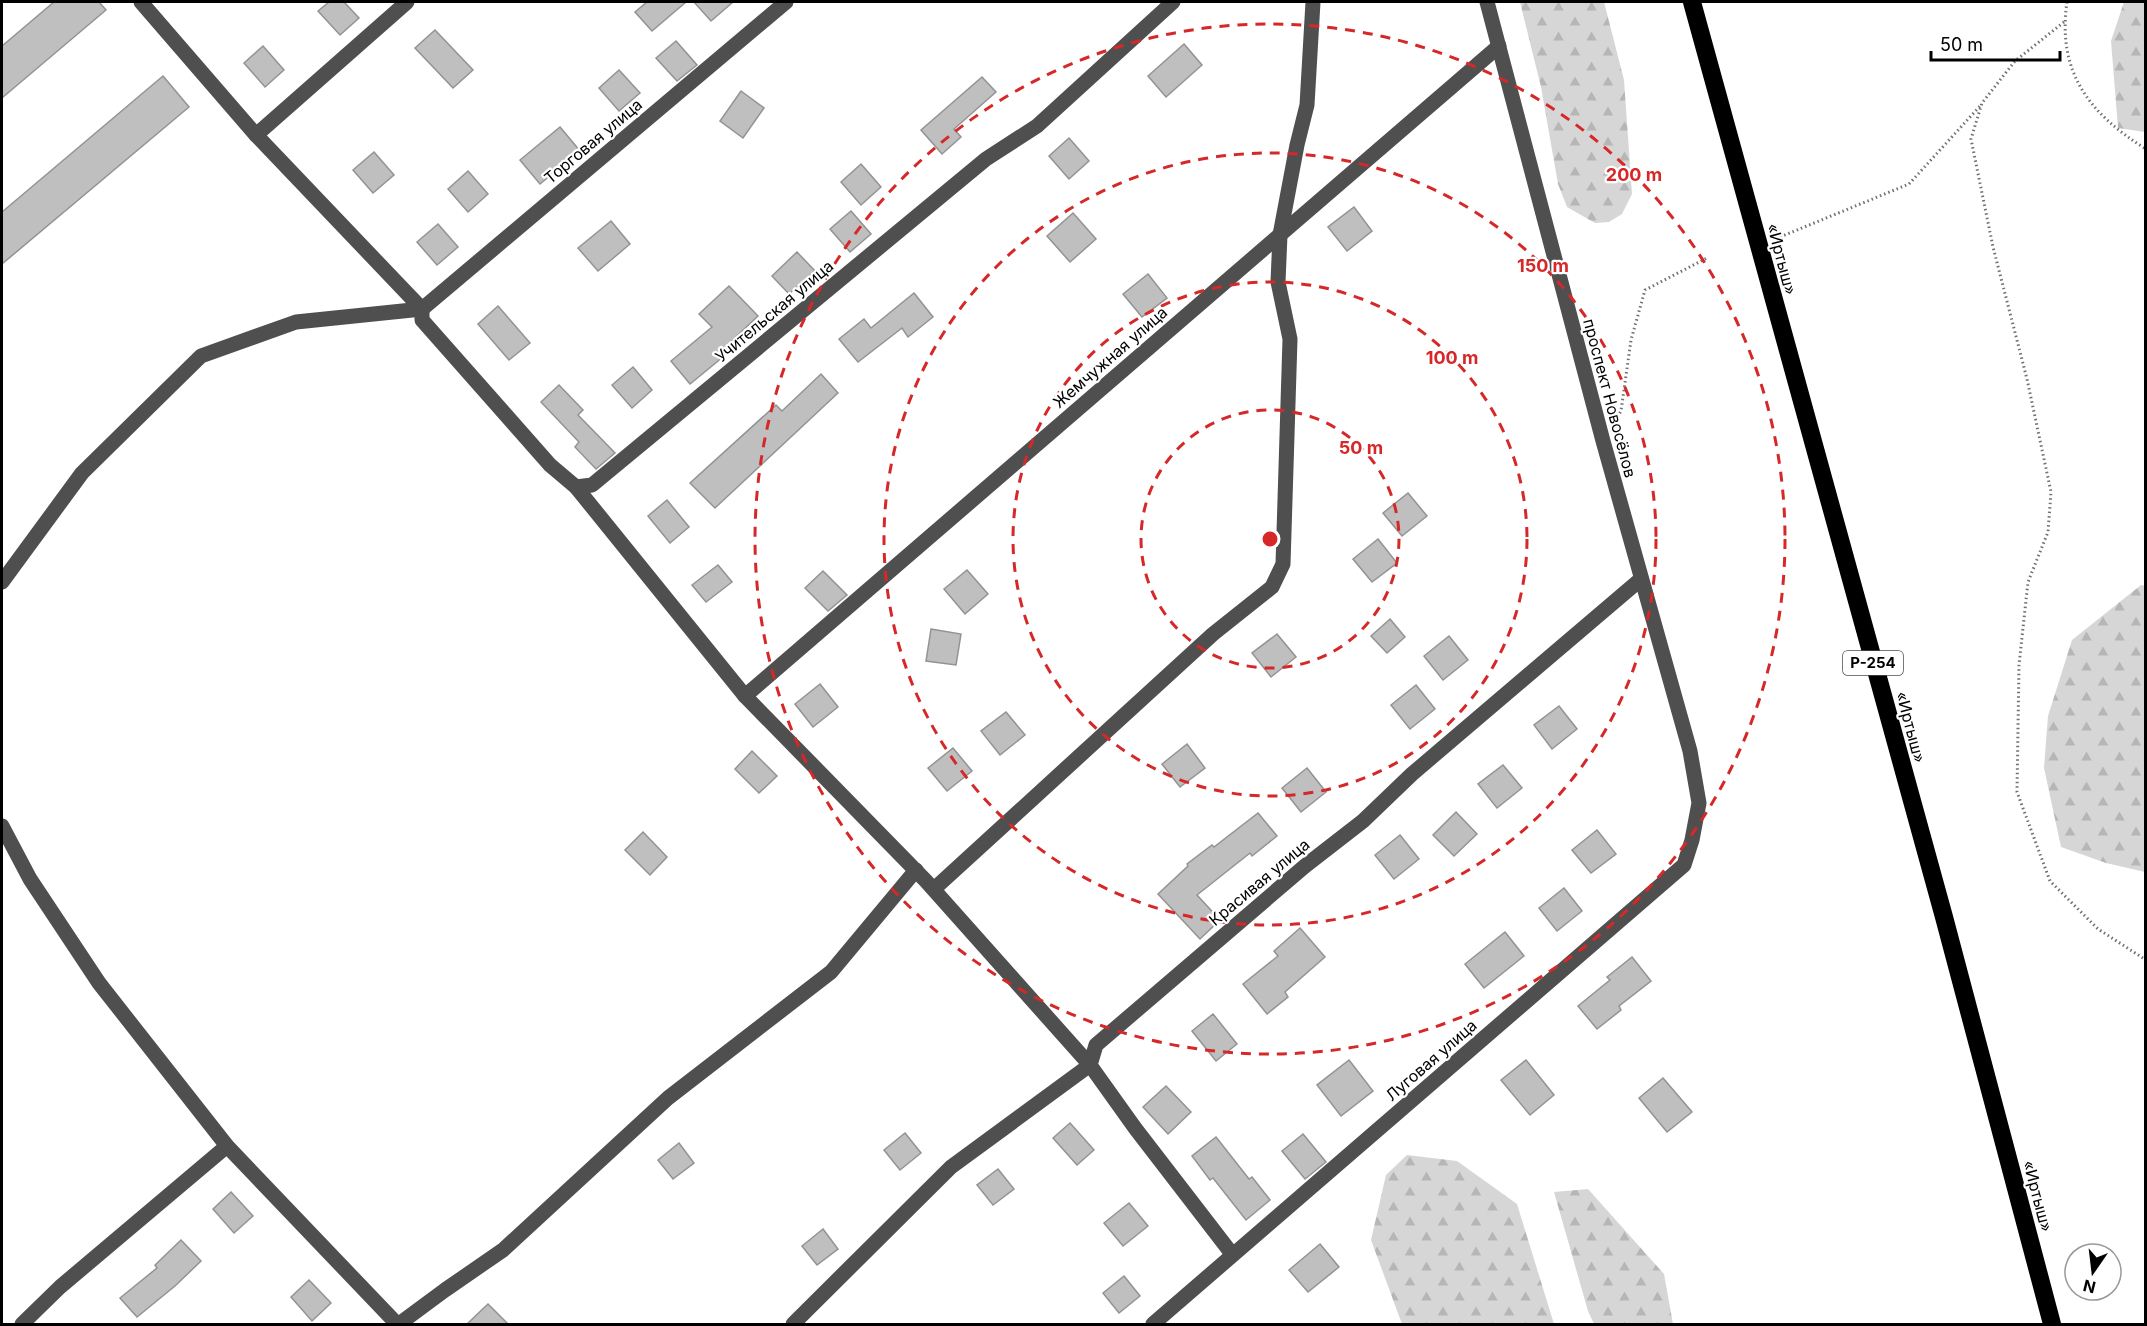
<svg xmlns="http://www.w3.org/2000/svg" width="2147" height="1326" font-family="Inter,sans-serif">
<style>
.forest{fill:url(#forest-firs)}
.building{fill:#bfbfbf;stroke:#939393;stroke-width:1.5}
.lines{fill:none;stroke-linecap:round;stroke-linejoin:round}
.path{stroke:#717171;stroke-width:3;stroke-dasharray:1.5 3;stroke-linecap:butt}
.minor{stroke:#4f4f4f;stroke-width:15}
.highway{stroke:#000;stroke-width:18}
.ring{fill:none;stroke:#d62828;stroke-width:3;stroke-dasharray:10 8}
.labels{text-anchor:middle;stroke-width:4.5;stroke-linejoin:round;paint-order:stroke}
.shield{fill:#fff;stroke:#4c4c4c;stroke-width:1.5}
.shield-label{font-size:15px;font-weight:bold;fill:#000}
.street-label{font-size:16px;fill:#000;stroke:#fff}
.centre{fill:#d62828;stroke:#fff;stroke-width:3}
.ring-label{font-size:18px;text-anchor:middle;font-weight:bold;fill:#d62828;stroke:#fff;stroke-width:4.5;stroke-linejoin:round;paint-order:stroke}
</style>
<defs>
<pattern id="forest-firs" width="22" height="20" patternUnits="userSpaceOnUse" patternTransform="scale(1.5)"><rect width="22" height="20" fill="#d6d6d6"/><path d="M5 1l3.5 6h-7zM16 11l3.5 6h-7z" fill="#b6b6b6"/></pattern>
</defs>
<rect width="100%" height="100%" fill="#fff"/>
<g class="forest">
<path d="M1520,2H1604L1624,80L1632,194L1622,214L1609,222L1595,223L1567,207L1558,184L1541,87Z"/>
<path d="M2124,2H2145V132L2118,128L2111,41Z"/>
<path d="M2141,585L2146,586L2145,872L2106,863L2061,847L2044,768L2048,716L2072,640Z"/>
<path d="M1407,1155L1457,1161L1517,1204L1554,1324H1402L1371,1240L1386,1175Z"/>
<path d="M1588,1189L1664,1274L1673,1324H1594L1588,1311L1554,1192Z"/>
</g>
<g class="building">
<path d="M54,2H99L106,10L2,98V46Z"/>
<path d="M329,2H344L359,18L340,35L318,11Z"/>
<path d="M647,2H686L652,31L635,12Z"/>
<path d="M694,2H733L711,21Z"/>
<path d="M435,30L473,70L453,88L415,48Z"/>
<path d="M676,41L697,65L677,81L656,58Z"/>
<path d="M1184,44L1202,65L1166,97L1148,76Z"/>
<path d="M263,46L284,70L265,87L244,63Z"/>
<path d="M619,70L640,93L619,111L599,88Z"/>
<path d="M163,76L189,107L2,264V212Z"/>
<path d="M982,77L996,92L954,129L961,137L942,154L921,130Z"/>
<path d="M741,91L764,108L743,138L720,121Z"/>
<path d="M560,127L580,151L540,184L520,160Z"/>
<path d="M1069,138L1089,161L1069,179L1049,156Z"/>
<path d="M374,152L394,175L373,193L353,170Z"/>
<path d="M861,164L881,187L861,205L841,182Z"/>
<path d="M468,171L488,194L468,212L448,189Z"/>
<path d="M1354,207L1372,231L1347,251L1328,227Z"/>
<path d="M851,211L871,234L850,252L830,229Z"/>
<path d="M1073,213L1096,239L1070,262L1047,236Z"/>
<path d="M611,221L630,244L598,271L578,248Z"/>
<path d="M438,224L458,247L437,265L417,242Z"/>
<path d="M797,252L815,271L789,294L772,276Z"/>
<path d="M1148,274L1167,298L1142,317L1123,294Z"/>
<path d="M729,286L758,316L719,353L723,357L690,384L671,361L712,327L699,314Z"/>
<path d="M914,293L933,317L908,337L902,328L858,362L839,339L864,319L871,328Z"/>
<path d="M498,306L530,343L509,360L478,324Z"/>
<path d="M633,367L652,390L632,408L612,385Z"/>
<path d="M821,374L838,393L715,508L690,483L776,405L782,411Z"/>
<path d="M559,385L583,410L578,415L615,453L596,469L575,447L579,442L541,402Z"/>
<path d="M1408,493L1427,516L1402,536L1383,513Z"/>
<path d="M667,500L689,527L670,543L648,516Z"/>
<path d="M1378,539L1397,563L1372,582L1353,559Z"/>
<path d="M718,565L732,582L706,602L692,585Z"/>
<path d="M967,570L988,594L965,614L944,589Z"/>
<path d="M823,571L847,595L828,611L805,588Z"/>
<path d="M1390,619L1405,637L1387,653L1371,636Z"/>
<path d="M931,629L961,634L956,665L926,661Z"/>
<path d="M1277,634L1296,657L1271,677L1252,653Z"/>
<path d="M1449,636L1468,660L1443,680L1424,656Z"/>
<path d="M820,684L838,707L813,727L795,704Z"/>
<path d="M1416,685L1435,709L1410,729L1391,705Z"/>
<path d="M1559,706L1577,729L1552,749L1534,725Z"/>
<path d="M1006,712L1025,735L1000,755L981,731Z"/>
<path d="M1187,744L1205,768L1180,787L1162,764Z"/>
<path d="M953,748L972,771L947,791L928,768Z"/>
<path d="M752,751L777,776L759,793L735,769Z"/>
<path d="M1503,765L1522,788L1497,808L1478,784Z"/>
<path d="M1307,768L1326,792L1301,812L1282,788Z"/>
<path d="M1456,812L1477,834L1454,856L1433,835Z"/>
<path d="M1258,813L1277,836L1252,856L1250,853L1197,895L1220,920L1200,939L1158,894L1188,866L1187,864L1212,845L1214,847Z"/>
<path d="M1597,830L1616,854L1591,873L1572,850Z"/>
<path d="M643,832L667,857L650,875L625,850Z"/>
<path d="M1400,835L1419,859L1394,879L1375,855Z"/>
<path d="M1564,888L1582,911L1557,931L1539,908Z"/>
<path d="M1300,928L1325,957L1285,992L1288,997L1267,1014L1243,984L1278,956L1274,951Z"/>
<path d="M1505,932L1524,956L1484,988L1465,964Z"/>
<path d="M1632,957L1651,981L1619,1006L1621,1010L1597,1029L1578,1006L1610,980L1607,977Z"/>
<path d="M1213,1014L1237,1044L1216,1061L1192,1031Z"/>
<path d="M1349,1060L1373,1091L1341,1116L1317,1085Z"/>
<path d="M1526,1060L1554,1095L1530,1115L1501,1080Z"/>
<path d="M1663,1078L1692,1112L1667,1132L1639,1098Z"/>
<path d="M1166,1086L1191,1112L1168,1134L1143,1107Z"/>
<path d="M1070,1123L1094,1150L1077,1165L1053,1138Z"/>
<path d="M905,1133L921,1153L900,1170L884,1150Z"/>
<path d="M1303,1134L1326,1162L1305,1179L1282,1151Z"/>
<path d="M1216,1137L1249,1179L1252,1177L1270,1200L1246,1220L1213,1178L1210,1180L1192,1156Z"/>
<path d="M679,1143L694,1163L673,1179L658,1160Z"/>
<path d="M998,1169L1014,1189L993,1205L977,1185Z"/>
<path d="M231,1192L253,1216L234,1233L213,1209Z"/>
<path d="M1129,1203L1148,1226L1123,1246L1104,1223Z"/>
<path d="M823,1229L838,1249L817,1265L802,1246Z"/>
<path d="M181,1240L201,1261L175,1286L137,1317L120,1298L157,1268L155,1265Z"/>
<path d="M1320,1244L1339,1267L1308,1292L1289,1270Z"/>
<path d="M1124,1276L1140,1296L1119,1313L1103,1293Z"/>
<path d="M309,1280L331,1303L312,1321L291,1297Z"/>
<path d="M488,1304L508,1324H467Z"/>
</g>
<g class="lines">
<g class="path">
<path d="M2067,2C2057,71 2088,113 2146,149"/>
<path d="M2064,22L2015,61L1982,103L1971,139L1993,247L2027,379L2051,492L2048,532L2028,582L2019,665L2017,792L2050,881L2098,929L2146,960"/>
<path d="M1780,237L1909,184L1981,105"/>
<path d="M1615,421L1621,411L1631,340L1645,290L1707,258"/>
</g>
<g class="minor">
<path d="M141,2L256,135"/>
<path d="M407,2L256,135L422,309"/>
<path d="M422,309V320L550,465L576,487L592,485L986,159L1037,126L1173,2"/>
<path d="M422,309L786,2"/>
<path d="M576,487L745,696L926,881L1090,1065L951,1167L793,1324"/>
<path d="M2,582L82,473L201,356L296,322L422,309"/>
<path d="M745,696L1499,46"/>
<path d="M2,826L30,879L99,983L227,1146L397,1324"/>
<path d="M934,889L1213,634L1272,587L1283,564L1290,339L1278,282L1280,235L1297,145L1307,105L1313,2"/>
<path d="M1232,1254L1135,1128L1090,1065L1096,1045L1305,866L1363,821L1412,774L1641,579"/>
<path d="M22,1324L60,1287L227,1146"/>
<path d="M399,1324L445,1290L503,1250L668,1098L831,972L916,870"/>
<path d="M1153,1324L1684,865L1692,840L1699,803L1690,751L1603,441L1487,2"/>
</g>
<path class="highway" d="M1692,2L1944,917L2052,1324"/>
</g>
<g class="ring">
<circle cx="1270" cy="539" r="129"/>
<circle cx="1270" cy="539" r="257"/>
<circle cx="1270" cy="539" r="386"/>
<circle cx="1270" cy="539" r="515"/>
</g>
<g class="labels">
<rect class="shield" x="1843" y="651" width="60" height="24" rx="4.5"/>
<g class="shield-label">
<text x="1873" y="668">Р-254</text>
</g>
<g class="street-label">
<text transform="translate(593 141) rotate(-40)" y="6">Торговая улица</text>
<text transform="translate(1782 259) rotate(75)" y="6">«Иртыш»</text>
<text transform="translate(774 311) rotate(-40)" y="6">Учительская улица</text>
<text transform="translate(1110 357) rotate(-41)" y="6">Жемчужная улица</text>
<text transform="translate(1610 398) rotate(75)" y="6">проспект Новосёлов</text>
<text transform="translate(1911 727) rotate(75)" y="6">«Иртыш»</text>
<text transform="translate(1259 882) rotate(-40)" y="6">Красивая улица</text>
<text transform="translate(1431 1060) rotate(-41)" y="6">Луговая улица</text>
<text transform="translate(2038 1196) rotate(75)" y="6">«Иртыш»</text>
</g>
</g>
<circle cx="1270" cy="539" r="9" class="centre"/>
<g class="ring-label">
<text x="1634" y="181">200 m</text>
<text x="1543" y="272">150 m</text>
<text x="1452" y="364">100 m</text>
<text x="1361" y="454">50 m</text>
</g>
<rect width="2147" height="1326" fill="none" stroke="#000000" stroke-width="6"/>
<g transform="translate(2093 1272) rotate(194)"><circle r="28" fill="#ffffff" stroke="#999999" stroke-width="1.5"/>
<path d="M0-4.5L10 22L0 15L-10 22Z" fill="#000000"/>
<text y="-9" font-size="16" font-weight="bold" text-anchor="middle" fill="#000000">N</text>
</g>
<path d="M1931 51v9h129v-9" fill="none" stroke="#000000" stroke-width="3"/>
<text x="1940" y="51" font-size="18" fill="#000000" stroke="#ffffff" stroke-width="4.5" paint-order="stroke">50 m</text>
</svg>
